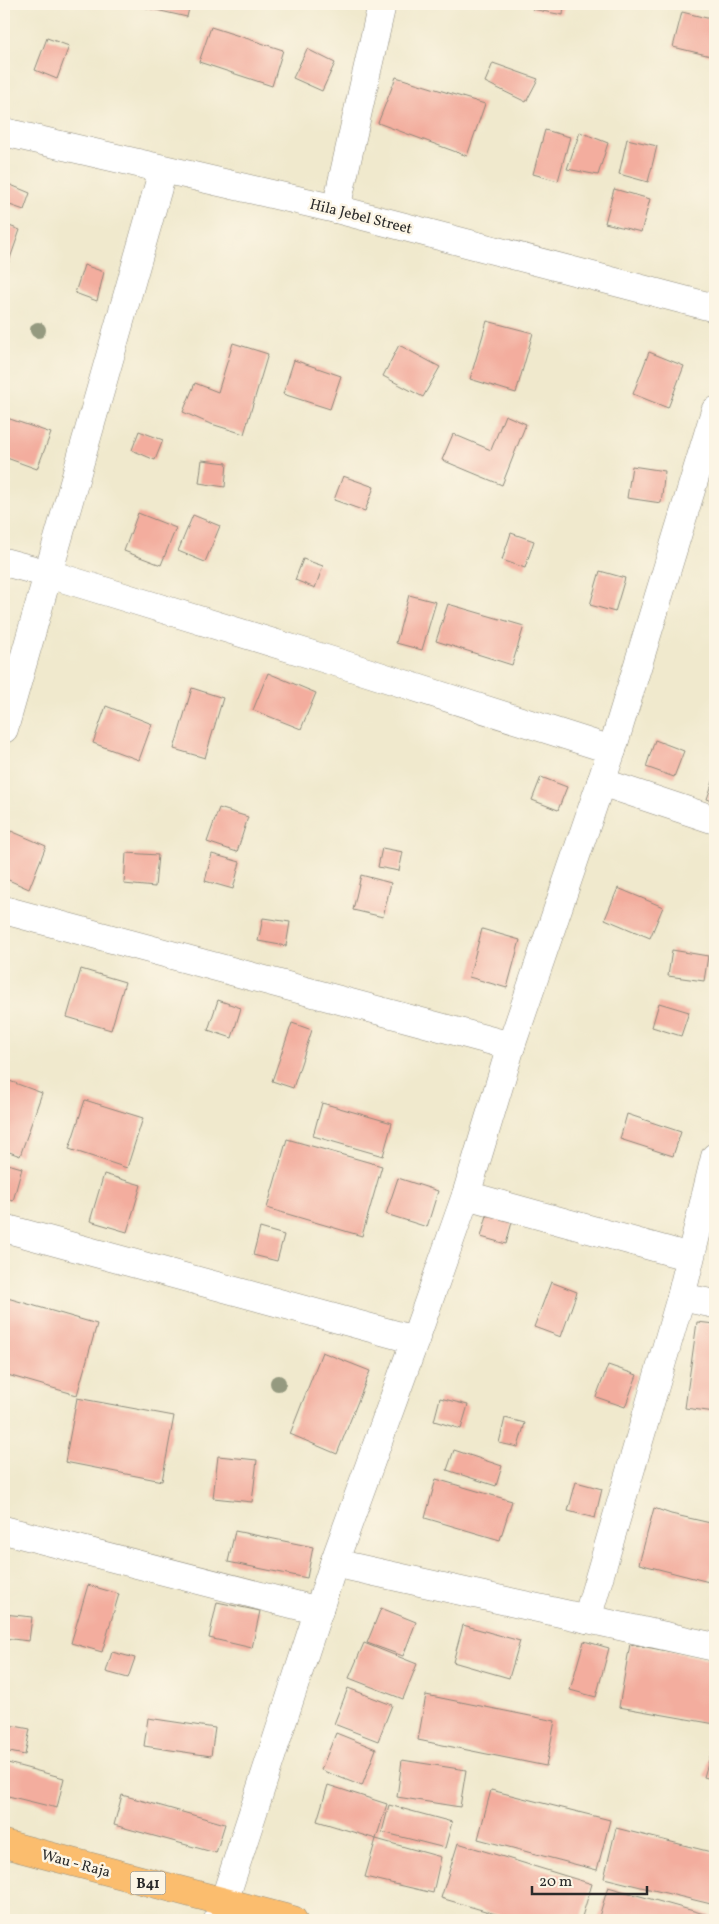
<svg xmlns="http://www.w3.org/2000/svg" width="719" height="1924" font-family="Vollkorn,serif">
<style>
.building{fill:#f3ad9e}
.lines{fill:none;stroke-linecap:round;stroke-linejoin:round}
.street-casing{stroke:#8e8a7c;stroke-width:29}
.primary-casing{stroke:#8e8a7c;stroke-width:29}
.street{stroke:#fff;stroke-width:28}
.primary{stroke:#fbbd6e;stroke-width:28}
.tree{fill:#959a80}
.labels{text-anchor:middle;stroke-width:5;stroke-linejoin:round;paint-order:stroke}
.shield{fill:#fcf5e5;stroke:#6a6863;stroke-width:1}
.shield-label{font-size:14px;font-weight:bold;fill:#2b2b2b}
.street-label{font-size:15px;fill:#2b2b2b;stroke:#fcf5e5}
</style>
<rect width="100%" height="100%" fill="#fcf5e5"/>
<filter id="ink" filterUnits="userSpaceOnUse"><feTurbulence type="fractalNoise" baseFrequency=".02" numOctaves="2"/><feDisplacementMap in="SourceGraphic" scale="10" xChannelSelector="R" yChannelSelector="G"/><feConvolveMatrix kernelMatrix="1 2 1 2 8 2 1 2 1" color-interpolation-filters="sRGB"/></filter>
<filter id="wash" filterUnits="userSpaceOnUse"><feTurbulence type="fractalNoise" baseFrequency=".0096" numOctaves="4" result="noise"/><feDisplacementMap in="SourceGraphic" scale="20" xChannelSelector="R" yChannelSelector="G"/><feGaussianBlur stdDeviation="1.12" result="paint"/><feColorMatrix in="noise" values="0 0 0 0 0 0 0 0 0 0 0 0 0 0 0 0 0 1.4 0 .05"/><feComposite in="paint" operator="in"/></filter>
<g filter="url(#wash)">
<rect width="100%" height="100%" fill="#f0e9cd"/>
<g id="blocks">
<g class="building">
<path d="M130,4H190L187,17Z"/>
<path d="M534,4H564L563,15L532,9Z"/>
<path d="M682,12L715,20V57L673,47Z"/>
<path d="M211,27L283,50L272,86L199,62Z"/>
<path d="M47,38L69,46L57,79L35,70Z"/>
<path d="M307,49L335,63L322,91L293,78Z"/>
<path d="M493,63L538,79L526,102L485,82Z"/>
<path d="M396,77L485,104L467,156L378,123Z"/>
<path d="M545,130L570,137L558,181L533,174Z"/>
<path d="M580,132L608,143L598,175L567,169Z"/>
<path d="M627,139L657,146L648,182L619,174Z"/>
<path d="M6,183L30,193L24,210L4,203V188Z"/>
<path d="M614,189L650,199L641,232L605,223Z"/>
<path d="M4,224L20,230L7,267L4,266Z"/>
<path d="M84,265L104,272L97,301L75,293Z"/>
<path d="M487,321L533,333L516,393L470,379Z"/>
<path d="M233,343L268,354L244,434L208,423L183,412L195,383L218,392Z"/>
<path d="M399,345L440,367L423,397L383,376Z"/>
<path d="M649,352L684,366L668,408L633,394Z"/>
<path d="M294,360L341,376L330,409L283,394Z"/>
<path d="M505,415L526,424L502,485L442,460L453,434L491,450Z"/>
<path d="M4,417L51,433L37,469L4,457Z"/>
<path d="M139,431L163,440L155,460L132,450Z"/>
<path d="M202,460L227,463L225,487L199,483Z"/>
<path d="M632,466L665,471L661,503L627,498Z"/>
<path d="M343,476L374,487L365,511L334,500Z"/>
<path d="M138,513L176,528L161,565L124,551Z"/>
<path d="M193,515L220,526L205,562L178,551Z"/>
<path d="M511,533L534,541L525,568L502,560Z"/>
<path d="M303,559L323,566L315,588L295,580Z"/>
<path d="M600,571L625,578L615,612L590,605Z"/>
<path d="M409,595L436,602L422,650L396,643Z"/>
<path d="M448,604L524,626L512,665L436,641Z"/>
<path d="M268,673L316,693L301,729L253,710Z"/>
<path d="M192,688L223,698L205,758L174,749Z"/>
<path d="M106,706L152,724L139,760L93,743Z"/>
<path d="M655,740L684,751L674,777L646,767Z"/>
<path d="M715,776V802L707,799Z"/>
<path d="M541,777L567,787L558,810L532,800Z"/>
<path d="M219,808L248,817L237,852L207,842Z"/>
<path d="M11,831L46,846L29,889L4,878V849Z"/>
<path d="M382,848L403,852L399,871L378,867Z"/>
<path d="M126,853L158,855L155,887L124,884Z"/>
<path d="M212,854L240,862L233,889L205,881Z"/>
<path d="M361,875L391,883L383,917L353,910Z"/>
<path d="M618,888L663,907L650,938L605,919Z"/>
<path d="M263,918L290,922L286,946L258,941Z"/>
<path d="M482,929L520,940L507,988L469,977Z"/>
<path d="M672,950L708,956L704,981L668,976Z"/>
<path d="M81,969L125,982L111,1030L67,1017Z"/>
<path d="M218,1000L241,1008L232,1038L208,1030Z"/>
<path d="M659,1003L689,1012L681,1036L652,1027Z"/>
<path d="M292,1023L312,1030L293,1088L272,1081Z"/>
<path d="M4,1079L42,1093L20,1156L4,1150Z"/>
<path d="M85,1100L143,1118L127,1168L69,1149Z"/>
<path d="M322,1103L392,1123L383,1156L313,1136Z"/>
<path d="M627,1114L681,1132L673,1156L620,1139Z"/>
<path d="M287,1139L382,1166L362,1236L267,1208Z"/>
<path d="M4,1163L22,1168L13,1201L4,1198Z"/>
<path d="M104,1174L141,1185L127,1232L90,1221Z"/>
<path d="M398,1178L438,1191L427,1227L386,1214Z"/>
<path d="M489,1208L514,1215L506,1244L481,1237Z"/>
<path d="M260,1228L284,1235L277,1261L253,1255Z"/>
<path d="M551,1282L577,1292L561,1337L534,1327Z"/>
<path d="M4,1297L97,1324L77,1395L4,1374Z"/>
<path d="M697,1322L715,1324V1412L685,1408Z"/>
<path d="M322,1352L370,1371L337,1454L290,1434Z"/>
<path d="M608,1365L637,1375L625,1407L596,1397Z"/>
<path d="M77,1398L174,1416L162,1481L65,1462Z"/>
<path d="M440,1398L468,1405L461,1429L434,1421Z"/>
<path d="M505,1418L525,1423L518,1447L499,1443Z"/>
<path d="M454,1450L502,1466L496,1486L447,1470Z"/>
<path d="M218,1456L257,1460L252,1502L213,1498Z"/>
<path d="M436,1479L512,1501L500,1540L425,1518Z"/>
<path d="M576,1482L602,1489L595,1518L568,1511Z"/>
<path d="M654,1508L671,1514L715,1524V1558L709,1582L639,1564Z"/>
<path d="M235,1531L313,1547L307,1578L228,1562Z"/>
<path d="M88,1585L119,1594L102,1652L71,1643Z"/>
<path d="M217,1602L260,1611L252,1648L209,1638Z"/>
<path d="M381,1608L416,1622L403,1656L367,1643Z"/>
<path d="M4,1614L32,1617L29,1641L4,1638Z"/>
<path d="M463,1625L520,1641L509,1678L453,1662Z"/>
<path d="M584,1641L609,1648L596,1697L570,1690Z"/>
<path d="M364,1643L417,1664L403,1699L349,1678Z"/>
<path d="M630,1644L715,1660V1724L619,1707Z"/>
<path d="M112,1652L135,1658L128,1678L106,1672Z"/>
<path d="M348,1688L392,1705L378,1741L334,1724Z"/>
<path d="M426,1695L555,1721L546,1766L418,1740Z"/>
<path d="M148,1718L215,1728L211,1756L144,1746Z"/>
<path d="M4,1724L30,1729L25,1755L4,1751Z"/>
<path d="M336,1733L376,1749L362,1786L321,1770Z"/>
<path d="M715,1740V1780L704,1777Z"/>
<path d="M402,1760L466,1770L460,1807L397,1797Z"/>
<path d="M4,1762L64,1778L57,1808L4,1795Z"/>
<path d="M328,1785L387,1804L376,1839L317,1821Z"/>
<path d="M491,1790L610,1820L597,1870L478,1839Z"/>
<path d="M122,1795L225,1824L216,1853L114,1825Z"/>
<path d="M389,1805L452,1822L445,1848L382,1832Z"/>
<path d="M616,1828L715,1853V1905L604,1878Z"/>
<path d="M376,1839L441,1857L433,1893L365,1877Z"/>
<path d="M458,1843L592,1884L581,1920H516L441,1898Z"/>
<path d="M608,1887L715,1917V1920H598Z"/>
</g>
</g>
</g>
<g filter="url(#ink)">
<use href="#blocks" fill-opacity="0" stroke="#8e8a7c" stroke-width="1"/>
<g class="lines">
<defs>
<g id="street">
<path d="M4,132L336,209L715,308"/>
<path d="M336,209L382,4"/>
<path d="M4,562L49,574L342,664L612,750"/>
<path d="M4,729L163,170"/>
<path d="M601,782L715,820"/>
<path d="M4,910L511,1046"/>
<path d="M466,1195L690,1257"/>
<path d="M4,1228L415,1340"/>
<path d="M681,1297L715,1304"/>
<path d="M4,1530L319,1611"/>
<path d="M334,1563L715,1647"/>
<path d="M587,1619L681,1297L715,1157"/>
<path d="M218,1920L334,1563L415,1340L466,1195L511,1046L612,750L715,411"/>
</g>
<path id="primary" d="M4,1844L293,1920"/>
</defs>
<use href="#street" class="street-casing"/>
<use href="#primary" class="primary-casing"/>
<use href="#street" class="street"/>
<use href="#primary" class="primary"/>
</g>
<g class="tree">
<circle cx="38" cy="330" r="8"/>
<circle cx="278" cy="1383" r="8"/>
</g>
</g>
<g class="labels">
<rect class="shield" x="130.5" y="1871.5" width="35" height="23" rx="4"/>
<g class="shield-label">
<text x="148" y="1888">B41</text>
</g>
<g class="street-label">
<text transform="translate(361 216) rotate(14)" y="5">Hila Jebel Street</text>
<text transform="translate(76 1863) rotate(15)" y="5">Wau - Raja</text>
</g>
</g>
<rect width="719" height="1924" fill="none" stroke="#fcf5e5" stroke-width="20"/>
<path d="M532 1886v8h115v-8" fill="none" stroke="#2b2b2b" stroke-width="2.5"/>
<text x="539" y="1886" font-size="15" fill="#2b2b2b" stroke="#fcf5e5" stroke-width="4" paint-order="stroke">20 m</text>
</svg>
